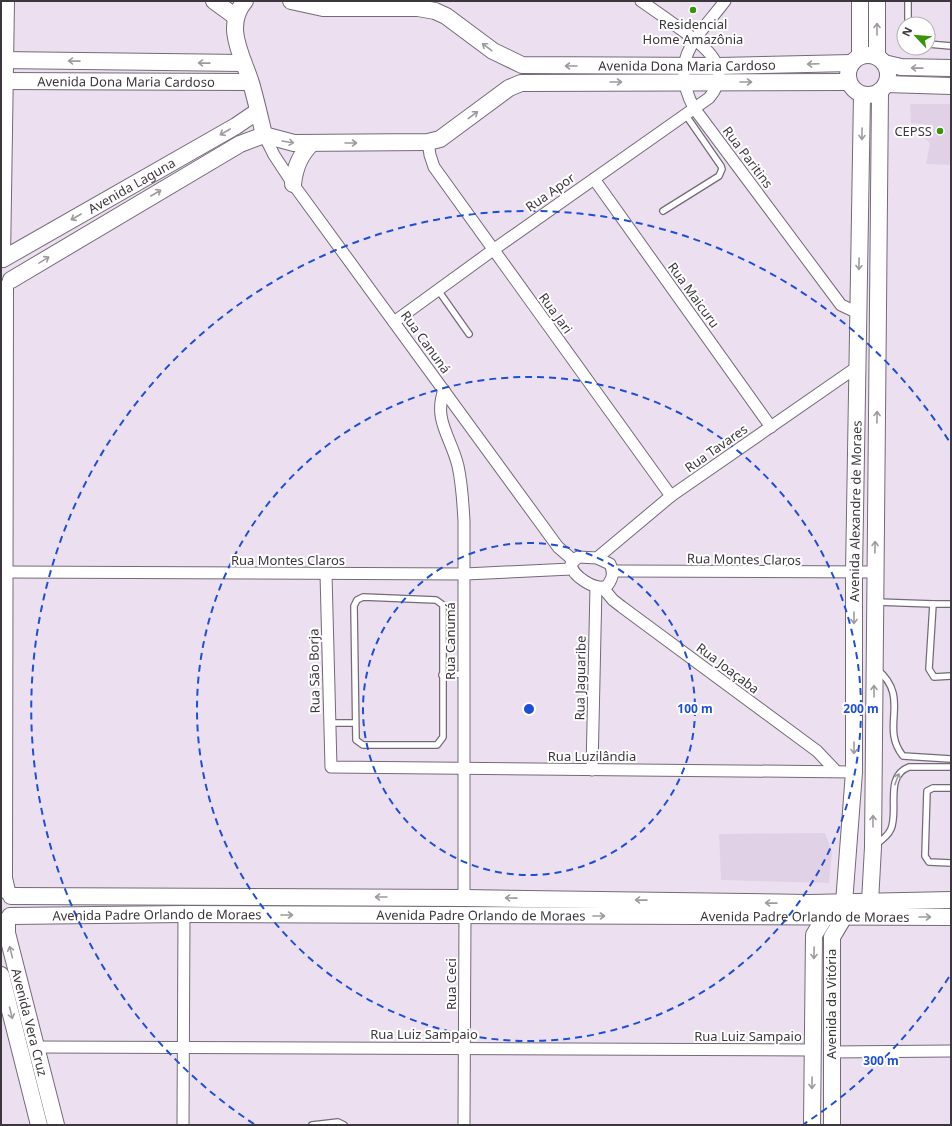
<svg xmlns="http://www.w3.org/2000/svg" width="952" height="1126" font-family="'Noto Sans',sans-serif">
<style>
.built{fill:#e1d1e6}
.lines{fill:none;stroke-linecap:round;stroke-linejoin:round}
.lane-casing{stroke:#746a78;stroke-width:8}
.street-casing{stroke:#746a78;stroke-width:13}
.secondary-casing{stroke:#746a78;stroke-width:18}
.lane{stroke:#fff;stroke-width:5.5}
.street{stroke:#fff;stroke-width:11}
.secondary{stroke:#fff;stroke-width:16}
.oneway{stroke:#9e9b9e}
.ring{fill:none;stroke:#1d4ed8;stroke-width:2;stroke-dasharray:7 5}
.poi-dot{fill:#3a9409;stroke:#fff;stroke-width:1.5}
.labels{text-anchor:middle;stroke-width:4;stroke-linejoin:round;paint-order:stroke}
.poi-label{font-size:13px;fill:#3c373d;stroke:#fff}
.street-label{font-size:13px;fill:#3c373d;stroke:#fff}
.centre{fill:#1d4ed8;stroke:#fff;stroke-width:2}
.ring-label{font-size:12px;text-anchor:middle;font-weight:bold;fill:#1d4ed8;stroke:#fff;stroke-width:4;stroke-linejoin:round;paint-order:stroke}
</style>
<rect width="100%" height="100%" fill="#ece0f0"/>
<g class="built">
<path d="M910,104H951V165L926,164L930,143L922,136L934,125L911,123Z"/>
<path d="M825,833L832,851L829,883L721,880L719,834Z"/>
</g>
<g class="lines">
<defs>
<g id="lane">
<path d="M908,24V1"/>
<path d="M928,44L951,46"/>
<path d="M663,211L719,176L722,169L721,166L685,114"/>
<path d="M438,290L469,334"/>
<path d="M363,597L436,600L443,605V737L437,745H363L356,740L354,606L357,600Z"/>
<path d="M877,602L933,604L929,669L934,677L951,676"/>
<path d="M933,604H951"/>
<path d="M877,669C912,699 879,726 903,756L951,759"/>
<path d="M442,675L464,674"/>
<path d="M330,723H355"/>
<path d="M951,788H933L927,791L925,856L929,862L951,863"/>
<path d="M875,845C881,841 888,836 891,829C899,810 884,776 909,767H951"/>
<path d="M312,1125L338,1122L344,1125"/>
</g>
<g id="street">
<path d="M725,1C696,39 668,59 694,108L841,305L858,313"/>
<path d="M264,135L274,155L293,184L558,547L573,560"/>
<path d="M428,142L430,155L434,167L671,496"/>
<path d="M594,179L771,427"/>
<path d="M394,322L493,250L709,98C735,67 704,46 679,28C667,19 654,10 641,1"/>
<path d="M444,390C433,420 451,437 458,466C462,484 463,502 464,521V898"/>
<path d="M578,557L597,558L610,564C614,573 613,578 607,586C595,591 572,576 571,564Z"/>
<path d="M597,558L671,496L857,367"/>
<path d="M614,571L875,572"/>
<path d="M5,572L465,574L571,569"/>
<path d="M326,574L331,767L854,772"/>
<path d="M603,588L613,600L622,607L817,751L836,771"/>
<path d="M592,770L596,587"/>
<path d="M36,1047L813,1050"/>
<path d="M831,1052L951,1051"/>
<path d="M183,1125L184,914"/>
<path d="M464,1125L465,916"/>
</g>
<g id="secondary">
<path d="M214,1L236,17"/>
<path d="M245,1C223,26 243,57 251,83C256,100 260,118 264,135"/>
<path id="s1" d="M291,1L323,8H418L435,11L446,16L493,51L522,65L718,66L852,63"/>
<path d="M860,1V56"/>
<path d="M877,1V57"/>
<circle cx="868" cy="75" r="20"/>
<path d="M1,60L243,63"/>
<path d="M884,63L901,67L951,68"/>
<path id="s2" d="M1,81L250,82"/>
<path d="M886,84L951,86"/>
<path d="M264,135L294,143L428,142L440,139L509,88L521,83L848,82"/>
<path d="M293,184C295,167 300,155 312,143"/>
<path d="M2,259L6,1"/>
<path id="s3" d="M3,259L236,126L258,111"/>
<path d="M11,280L240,144L264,135"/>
<path d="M5,288L4,878L7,891"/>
<path d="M11,896L464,898L810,903L951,900"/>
<path d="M870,902L873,847L880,91"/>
<path id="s4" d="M10,916L184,914L951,917"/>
<path id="s5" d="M7,920V933L56,1125"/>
<path d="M1,975L39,1125"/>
<path id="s6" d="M812,1125L814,935L825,917L844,903L854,772V573L862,95"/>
<path d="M832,1125V937L844,917L851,913"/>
</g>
</defs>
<use href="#lane" class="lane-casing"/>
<use href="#street" class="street-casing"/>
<use href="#secondary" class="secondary-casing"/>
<use href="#lane" class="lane"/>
<use href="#street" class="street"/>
<use href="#secondary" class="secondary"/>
</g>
<defs><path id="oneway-shaft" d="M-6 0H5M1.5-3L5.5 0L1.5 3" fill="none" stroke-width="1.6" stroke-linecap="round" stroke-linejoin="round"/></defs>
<g class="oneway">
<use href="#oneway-shaft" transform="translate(877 29) rotate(-90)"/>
<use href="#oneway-shaft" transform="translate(487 47) rotate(-143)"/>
<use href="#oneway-shaft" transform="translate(74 61) rotate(-179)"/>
<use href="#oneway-shaft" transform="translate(204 63) rotate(-179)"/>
<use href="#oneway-shaft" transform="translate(813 64) rotate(178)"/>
<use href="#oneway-shaft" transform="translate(571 66) rotate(180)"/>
<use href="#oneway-shaft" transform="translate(917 68) rotate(-179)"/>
<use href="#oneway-shaft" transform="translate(616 82)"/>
<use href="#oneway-shaft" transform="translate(746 82)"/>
<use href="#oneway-shaft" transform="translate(473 115) rotate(-37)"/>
<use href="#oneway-shaft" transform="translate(225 132) rotate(150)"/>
<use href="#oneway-shaft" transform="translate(862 134) rotate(91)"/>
<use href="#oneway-shaft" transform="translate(288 142) rotate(9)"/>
<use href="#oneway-shaft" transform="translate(351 143)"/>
<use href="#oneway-shaft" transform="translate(156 193) rotate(-30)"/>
<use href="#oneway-shaft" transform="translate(76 217) rotate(150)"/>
<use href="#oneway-shaft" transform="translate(44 260) rotate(-31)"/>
<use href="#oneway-shaft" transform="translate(859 264) rotate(91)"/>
<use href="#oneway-shaft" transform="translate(877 417) rotate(-89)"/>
<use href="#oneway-shaft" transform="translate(875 547) rotate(-89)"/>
<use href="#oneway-shaft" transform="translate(854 618) rotate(90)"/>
<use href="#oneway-shaft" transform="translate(874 691) rotate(-90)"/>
<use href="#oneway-shaft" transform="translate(854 748) rotate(90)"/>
<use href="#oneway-shaft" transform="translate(897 779) rotate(-69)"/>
<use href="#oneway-shaft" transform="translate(873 821) rotate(-90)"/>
<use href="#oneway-shaft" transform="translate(381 897) rotate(-180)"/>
<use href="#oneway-shaft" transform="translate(511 898) rotate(-179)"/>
<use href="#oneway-shaft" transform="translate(641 900) rotate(-179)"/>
<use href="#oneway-shaft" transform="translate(771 903) rotate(-179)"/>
<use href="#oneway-shaft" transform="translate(287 915)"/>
<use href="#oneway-shaft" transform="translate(599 916)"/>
<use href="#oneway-shaft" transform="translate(925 917)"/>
<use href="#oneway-shaft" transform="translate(11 952) rotate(-104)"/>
<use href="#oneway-shaft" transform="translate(814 953) rotate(91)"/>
<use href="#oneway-shaft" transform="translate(11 1013) rotate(76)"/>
<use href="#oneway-shaft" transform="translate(812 1083) rotate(91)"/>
</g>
<g class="ring">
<circle cx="529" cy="709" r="166"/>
<circle cx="529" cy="709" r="332"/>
<path d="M949 977A498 498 0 0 1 804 1124M254 1124A498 498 0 1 1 949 441"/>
</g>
<g class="poi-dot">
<circle cx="693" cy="10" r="4"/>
<circle cx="940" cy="131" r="4"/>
</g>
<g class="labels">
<g class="poi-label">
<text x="693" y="29">Residencial<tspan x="693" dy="15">Home Amazônia</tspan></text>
<text x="932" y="136" text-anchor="end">CEPSS</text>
</g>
<g class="street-label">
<text dy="5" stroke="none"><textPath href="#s1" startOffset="413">Avenida Dona Maria Cardoso</textPath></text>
<text dy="5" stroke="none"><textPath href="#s2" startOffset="125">Avenida Dona Maria Cardoso</textPath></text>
<text transform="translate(748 157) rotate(53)" y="5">Rua Paritins</text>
<text dy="5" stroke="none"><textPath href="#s3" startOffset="148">Avenida Laguna</textPath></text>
<text transform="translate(550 192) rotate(-35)" y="5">Rua Apor</text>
<text transform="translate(694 295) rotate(54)" y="5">Rua Maicuru</text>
<text transform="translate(556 313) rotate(54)" y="5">Rua Jari</text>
<text transform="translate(426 342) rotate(54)" y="5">Rua Canuná</text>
<text transform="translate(716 448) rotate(-35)" y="5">Rua Tavares</text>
<text dy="5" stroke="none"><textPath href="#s6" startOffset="627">Avenida Alexandre de Moraes</textPath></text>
<text transform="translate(744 559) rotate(1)" y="5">Rua Montes Claros</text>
<text x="288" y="565">Rua Montes Claros</text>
<text transform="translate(450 641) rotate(-90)" y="5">Rua Canumá</text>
<text transform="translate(728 668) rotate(37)" y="5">Rua Joaçaba</text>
<text transform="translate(314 671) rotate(-91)" y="5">Rua São Borja</text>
<text transform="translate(580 678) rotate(-89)" y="5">Rua Jaguaribe</text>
<text x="592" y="761">Rua Luzilândia</text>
<text dy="5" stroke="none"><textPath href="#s4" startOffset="147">Avenida Padre Orlando de Moraes</textPath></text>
<text dy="5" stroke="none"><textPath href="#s4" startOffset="471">Avenida Padre Orlando de Moraes</textPath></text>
<text dy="5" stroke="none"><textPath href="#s4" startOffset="795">Avenida Padre Orlando de Moraes</textPath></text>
<text transform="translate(451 984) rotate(-90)" y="5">Rua Ceci</text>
<text transform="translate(831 1004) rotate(-90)" y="5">Avenida da Vitória</text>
<text dy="5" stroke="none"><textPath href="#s5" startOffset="105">Avenida Vera Cruz</textPath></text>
<text x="424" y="1039">Rua Luiz Sampaio</text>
<text x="748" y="1041">Rua Luiz Sampaio</text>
</g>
</g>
<circle cx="529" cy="709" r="6" class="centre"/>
<g class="ring-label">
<text x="695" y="713">100 m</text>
<text x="861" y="713">200 m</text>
<text x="881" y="1065">300 m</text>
</g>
<rect width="952" height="1126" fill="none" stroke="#3c373d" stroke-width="4"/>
<g transform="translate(916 36) rotate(296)"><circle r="19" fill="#ffffff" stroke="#b1afb1"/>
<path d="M0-3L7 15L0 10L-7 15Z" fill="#3a9409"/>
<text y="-6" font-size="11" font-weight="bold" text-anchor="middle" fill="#3c373d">N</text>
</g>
</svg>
